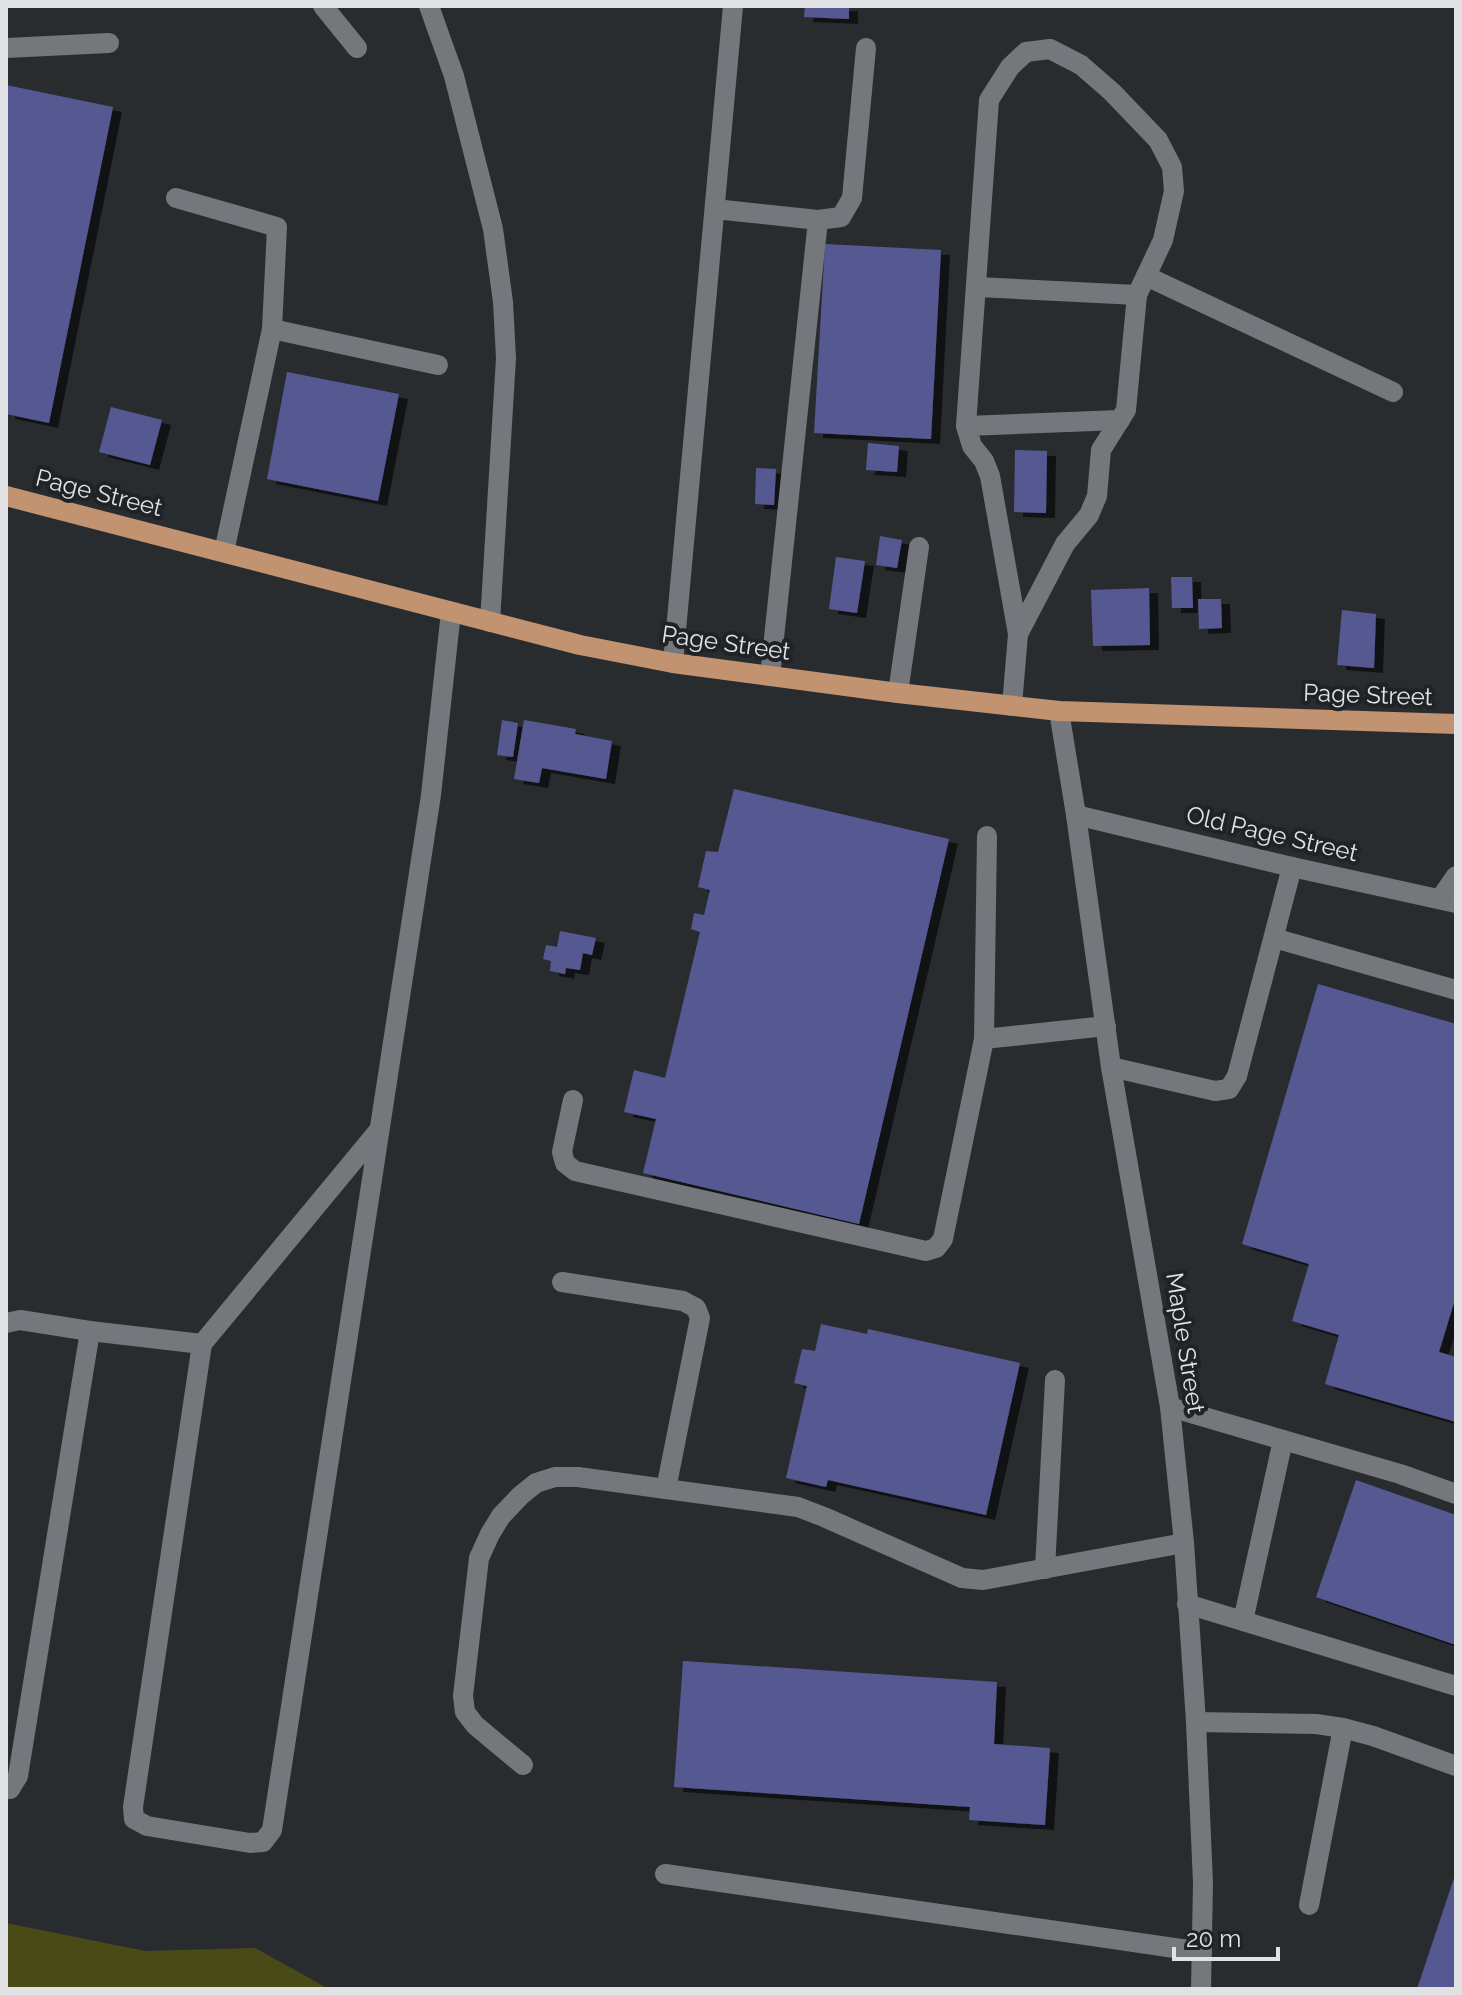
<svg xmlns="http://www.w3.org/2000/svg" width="1462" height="1995" font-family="Raleway,sans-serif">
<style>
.green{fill:#494a17}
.building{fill:#565991;filter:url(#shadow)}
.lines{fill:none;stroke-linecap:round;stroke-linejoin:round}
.minor{stroke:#74777b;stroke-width:20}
.major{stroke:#c19371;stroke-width:20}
.labels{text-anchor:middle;stroke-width:8;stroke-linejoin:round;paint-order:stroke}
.street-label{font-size:24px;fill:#e0e2e4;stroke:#202225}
</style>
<defs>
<filter id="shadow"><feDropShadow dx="9" dy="5" stdDeviation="0" flood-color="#0009"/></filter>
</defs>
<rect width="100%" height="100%" fill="#292c2f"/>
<path class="green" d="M6,1923L145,1951L255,1948L329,1989H6Z"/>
<g class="building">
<path d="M805,6H849V19L804,17Z"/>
<path d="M6,85L113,107L49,423L6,414Z"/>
<path d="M825,244L941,250L931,439L814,433Z"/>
<path d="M287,372L399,394L378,501L267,479Z"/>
<path d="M111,407L162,420L150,465L99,452Z"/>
<path d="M868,443L899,446L897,472L866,470Z"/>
<path d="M1015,450L1047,451L1046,513L1014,512Z"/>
<path d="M756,468L776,469L774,505L755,504Z"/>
<path d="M880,536L902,540L897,568L876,565Z"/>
<path d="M836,557L865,561L857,613L829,609Z"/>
<path d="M1171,577H1192L1193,608H1172Z"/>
<path d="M1149,588L1150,645L1093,646L1091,590Z"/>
<path d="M1198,599H1221L1222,628L1199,629Z"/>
<path d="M1342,610L1376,614L1374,668L1337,665Z"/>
<path d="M502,720L518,723L513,757L497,755Z"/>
<path d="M524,720L576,729L575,734L612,741L606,779L542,768L539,783L514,779Z"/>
<path d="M734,789L949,839L859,1224L643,1173L656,1119L624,1112L634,1070L665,1078L700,932L691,929L694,913L704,915L710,890L698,887L706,851L718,852Z"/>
<path d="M560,931L596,938L592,955L583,953L580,970L566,968L565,974L550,971L551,961L543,959L546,945L557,947Z"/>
<path d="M1318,984L1456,1024V1296L1439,1352L1456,1357V1422L1325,1384L1339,1335L1292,1321L1309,1264L1242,1244Z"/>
<path d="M821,1324L867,1334L868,1329L1020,1363L986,1515L828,1480L826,1487L786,1478L807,1386L794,1383L802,1349L815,1351Z"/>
<path d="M1356,1480L1456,1515V1645L1316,1597Z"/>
<path d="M683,1661L997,1682L994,1744L1050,1748L1045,1825L969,1820L970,1807L674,1787Z"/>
<path d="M1455,1875L1456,1989H1417Z"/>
</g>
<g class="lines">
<g class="minor">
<path d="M323,6L357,48"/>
<path d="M429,6L454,76L493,229L503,302L506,358L490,622"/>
<path d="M6,48L109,43"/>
<path d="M176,198L277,227L272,329L224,552"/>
<path d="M715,209L818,220L841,217L852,198L866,48"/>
<path d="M1146,276L1393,392"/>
<path d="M977,287L1137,295"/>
<path d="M272,329L438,365"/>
<path d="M966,426L1120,420"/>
<path d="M673,663L733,6"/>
<path d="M770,676L818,220"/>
<path d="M898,693L919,547"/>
<path d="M1012,706L1018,634L1065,544L1089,515L1097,496L1101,450L1126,410L1137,295L1163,240L1174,191L1172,167L1158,140L1112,92L1081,65L1050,49L1026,52L1010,67L989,100L966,426L972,446L984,461L990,476L1018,634"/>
<path d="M1059,711L1076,815L1111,1067L1170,1407L1184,1543L1196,1722L1203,1883L1201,1989"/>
<path d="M1076,815L1292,867L1456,903"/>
<path d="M1440,899L1456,876"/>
<path d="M1274,938L1456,990"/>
<path d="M984,1039L987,836"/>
<path d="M1111,1067L1215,1091L1229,1089L1237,1076L1292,867"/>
<path d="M573,1100L562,1152L565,1163L575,1171L926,1251L936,1248L943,1239L984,1039L1106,1026"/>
<path d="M379,1130L202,1344L133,1807L134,1819L147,1826L250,1843L263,1842L272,1830L431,795L451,612"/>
<path d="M562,1282L683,1301L696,1308L700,1318L666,1489"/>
<path d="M6,1323L20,1320L90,1331L202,1344"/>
<path d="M1170,1407L1400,1474L1456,1494"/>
<path d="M1045,1569L1055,1380"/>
<path d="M1187,1604L1456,1686"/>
<path d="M1243,1621L1283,1440"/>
<path d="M1196,1722L1316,1724L1343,1728L1373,1736L1456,1766"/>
<path d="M523,1765L475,1725L465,1712L463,1696L479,1558L490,1534L501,1516L520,1496L536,1483L555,1477H578L798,1507L824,1517L962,1578L983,1580L1184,1543"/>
<path d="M6,1789H10L18,1776L90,1331"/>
<path d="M665,1874L1202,1952"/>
<path d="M1309,1905L1343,1728"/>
</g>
<path class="major" d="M6,496L580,645L673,663L898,693L1059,711L1456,724"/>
</g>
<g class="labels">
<g class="street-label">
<text transform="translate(99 493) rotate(14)" y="8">Page Street</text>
<text transform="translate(726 643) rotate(8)" y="8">Page Street</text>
<text transform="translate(1368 695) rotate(2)" y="8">Page Street</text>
<text transform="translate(1272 834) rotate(13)" y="8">Old Page Street</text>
<text transform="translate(1185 1343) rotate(81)" y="8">Maple Street</text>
</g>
</g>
<rect width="1462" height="1995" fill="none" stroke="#e0e2e4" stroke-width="16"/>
<path d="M1174 1947v12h104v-12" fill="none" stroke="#e0e2e4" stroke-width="4"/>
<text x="1186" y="1947" font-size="24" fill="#e0e2e4" stroke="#202225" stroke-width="6" paint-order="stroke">20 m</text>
</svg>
